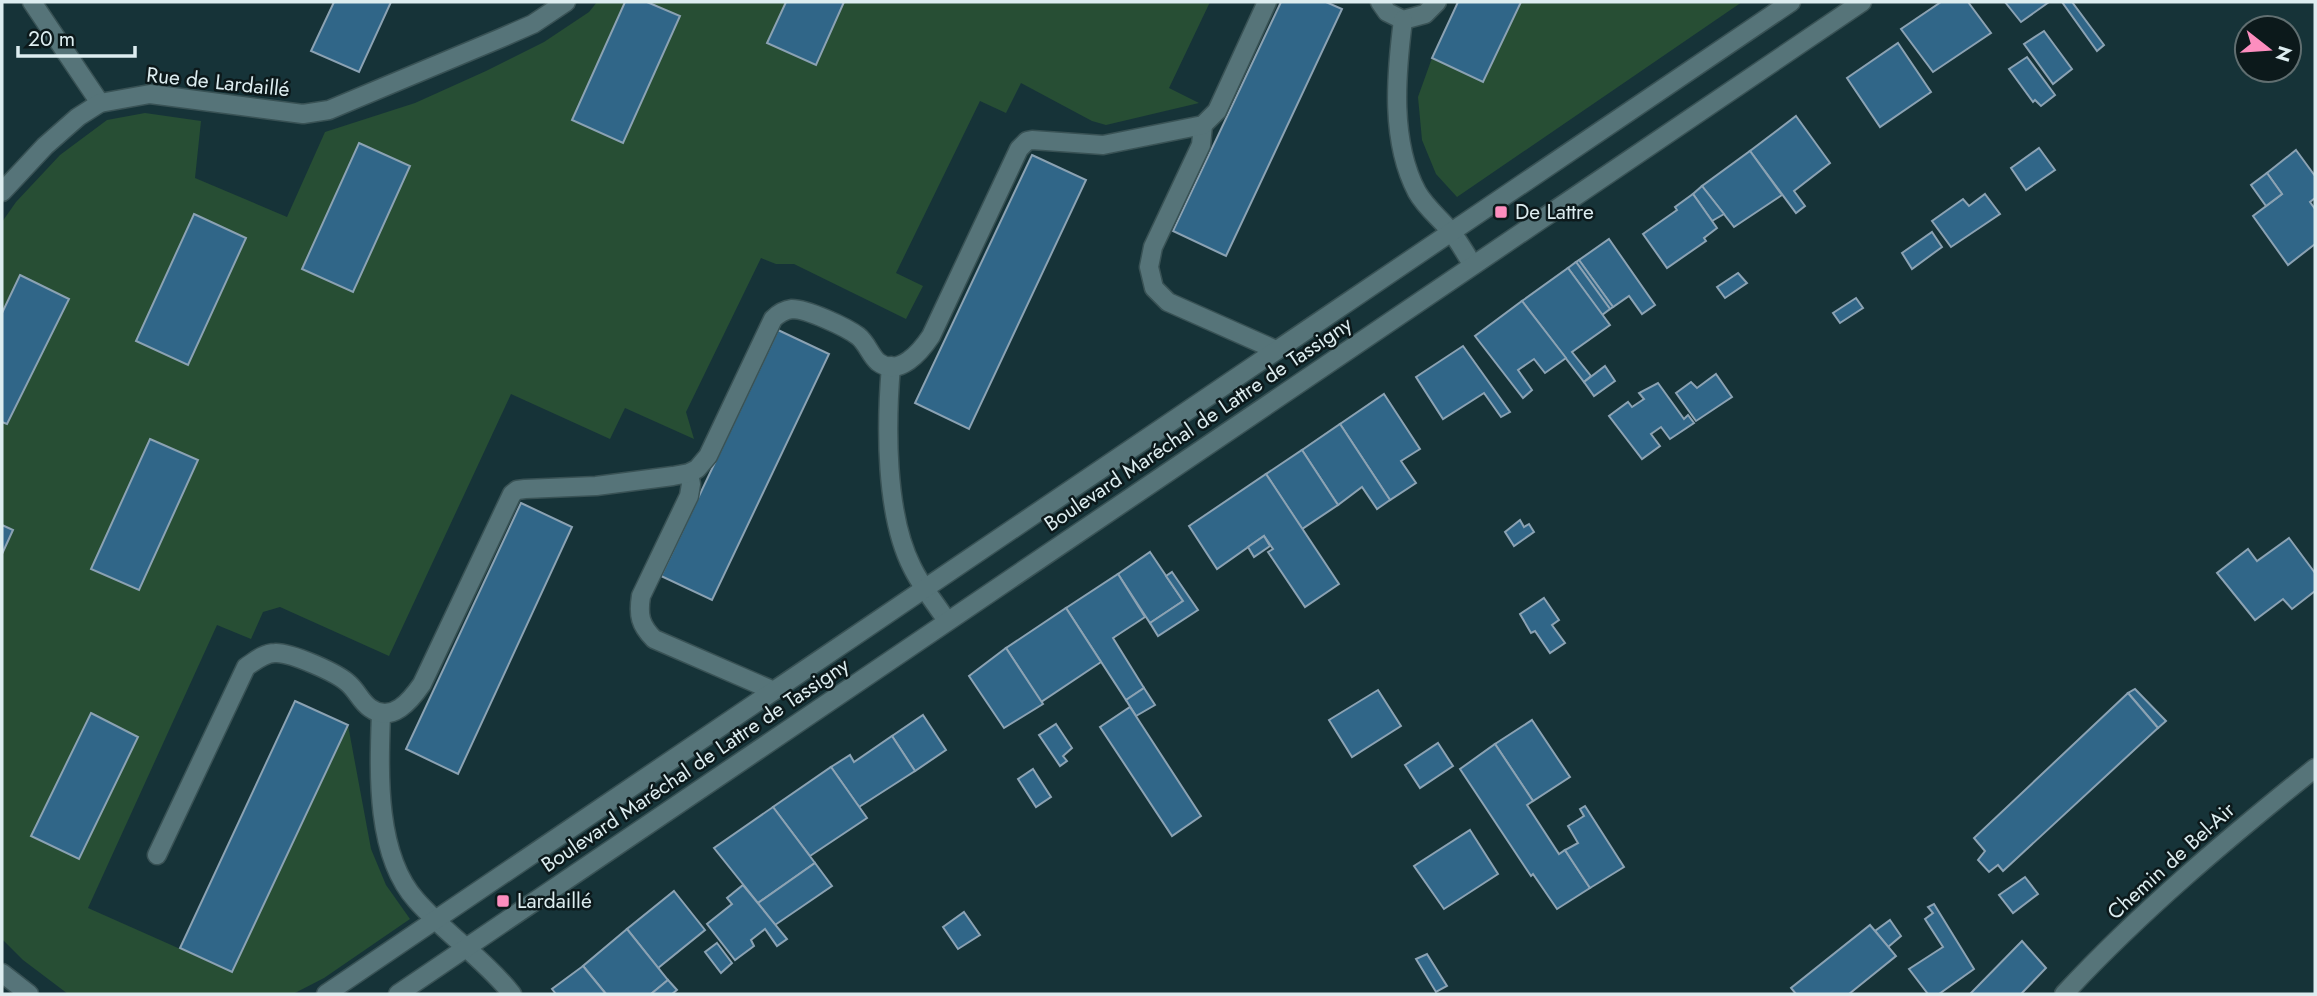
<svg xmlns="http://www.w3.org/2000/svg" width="2317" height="996" font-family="Jost,sans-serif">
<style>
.green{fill:#274e34}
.building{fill:#306688;stroke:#8ba2b3;stroke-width:2}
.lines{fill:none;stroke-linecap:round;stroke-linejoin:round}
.minor-casing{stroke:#395255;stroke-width:21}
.tertiary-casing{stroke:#395255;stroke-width:21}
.minor{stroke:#567479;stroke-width:18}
.tertiary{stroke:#567479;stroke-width:18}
.poi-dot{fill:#fd8ebf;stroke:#0c191b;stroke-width:2.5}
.labels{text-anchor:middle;stroke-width:5;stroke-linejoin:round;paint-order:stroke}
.street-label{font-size:21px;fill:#ddedf0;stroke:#0c191b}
.poi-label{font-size:21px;fill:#ddedf0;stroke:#0c191b;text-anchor:start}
</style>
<rect width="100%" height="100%" fill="#163338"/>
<g class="green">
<path d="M597,2H1210L1169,88L1199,103L1106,125L1092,121L1021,83L1006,113L980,101L896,273L923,286L906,319L794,264H776L761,258L686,412L694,439L625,408L610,439L511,394L389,656L280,607L263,612L251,639L217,625L88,908L232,972L348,725L371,849L386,885L410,919L324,978L293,994H68L23,960L2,939V222L16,202L60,155L107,120L145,113L201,121L195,178L287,217L325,132L415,103L486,71L544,42L589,12Z"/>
<path d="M1521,2H1742L1457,197L1436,174L1422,140L1418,97L1432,58L1483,82Z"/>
</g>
<g class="building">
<path d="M334,2H391L359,72L311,51Z"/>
<path d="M625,2H647L680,16L623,143L572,120Z"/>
<path d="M786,2H844L816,65L767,43Z"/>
<path d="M1281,2H1326L1342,9L1226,256L1173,231Z"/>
<path d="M1458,2H1521L1483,82L1432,58Z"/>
<path d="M1941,2H1968L1991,33L1933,72L1901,29Z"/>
<path d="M2005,2H2049L2021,22Z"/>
<path d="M2062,2H2072L2104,45L2097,51Z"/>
<path d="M2044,31L2072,69L2053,84L2024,44Z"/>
<path d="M1898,43L1931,92L1880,127L1847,78Z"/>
<path d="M2027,57L2055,95L2041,106L2035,100L2033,102L2009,69Z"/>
<path d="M1796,116L1830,163L1794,191L1805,206L1796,213L1750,151Z"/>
<path d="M359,143L410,166L353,292L302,269Z"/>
<path d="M2039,148L2055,170L2026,190L2011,168Z"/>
<path d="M2296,150L2315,176V198L2310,202L2315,209V244L2288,265L2253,216L2282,194L2267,173Z"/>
<path d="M1750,151L1782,195L1734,227L1702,186Z"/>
<path d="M1032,155L1086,180L969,429L915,403Z"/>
<path d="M2267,173L2282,194L2266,206L2251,185Z"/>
<path d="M1702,186L1724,214L1712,221L1693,194Z"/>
<path d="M1693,194L1717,228L1704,238L1706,241L1667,268L1643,234L1677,210L1675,207Z"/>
<path d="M1985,194L2000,214L1951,247L1932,221L1963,199L1969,206Z"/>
<path d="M194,214L246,238L188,365L136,341Z"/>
<path d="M1932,232L1942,247L1912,269L1902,253Z"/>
<path d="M1609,239L1655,305L1642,314L1629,296L1613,307L1579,260Z"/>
<path d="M1579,260L1613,307L1610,309L1576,262Z"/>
<path d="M1576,262L1610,309L1602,315L1568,268Z"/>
<path d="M1568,268L1610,325L1572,352L1591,376L1584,382L1522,301Z"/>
<path d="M1738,273L1747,283L1725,298L1717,287Z"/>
<path d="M20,275L69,299L7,424L2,422V313Z"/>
<path d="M1856,298L1863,308L1840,323L1833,313Z"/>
<path d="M1522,301L1566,358L1545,373L1534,359L1518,370L1532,390L1523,398L1475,336Z"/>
<path d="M778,330L829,354L712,600L661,576Z"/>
<path d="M1463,346L1510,412L1501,417L1484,393L1443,419L1416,377Z"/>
<path d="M1605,366L1615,381L1594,396L1584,382Z"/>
<path d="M1716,374L1732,397L1696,421L1676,393L1691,382L1697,388Z"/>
<path d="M1658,383L1684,419L1688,415L1694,423L1670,439L1661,427L1651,434L1660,446L1642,459L1609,416L1628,402L1632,407L1644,399L1639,393Z"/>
<path d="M1384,394L1420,449L1401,461L1416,483L1390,500L1340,424Z"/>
<path d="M1340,424L1390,500L1377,509L1362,487L1338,505L1302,450Z"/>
<path d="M150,439L198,460L139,590L91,569Z"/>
<path d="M1302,450L1338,505L1302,529L1266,474Z"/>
<path d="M1266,474L1339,584L1305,607L1268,552L1273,549L1264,536L1217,569L1189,526Z"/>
<path d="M521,503L572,527L458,774L406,749Z"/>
<path d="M1520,520L1524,527L1529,524L1534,532L1514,546L1505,532Z"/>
<path d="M2,525L13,530L2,554Z"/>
<path d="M1264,536L1270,546L1254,557L1248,547Z"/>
<path d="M2289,538L2315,573V591L2292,609L2283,599L2255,620L2217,573L2248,549L2257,561Z"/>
<path d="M1150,552L1183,601L1150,623L1118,574Z"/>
<path d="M1172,572L1198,610L1158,636L1150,623L1183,601L1166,576Z"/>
<path d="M1118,574L1145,617L1113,638L1144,688L1126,700L1066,608Z"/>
<path d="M1544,598L1559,620L1552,625L1565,643L1550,653L1535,631L1531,633L1520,614Z"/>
<path d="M1066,608L1101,662L1041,702L1006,648Z"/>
<path d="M1006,648L1043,704L1004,728L969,676Z"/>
<path d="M1144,688L1155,705L1136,716L1126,700Z"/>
<path d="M2135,689L2166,721L2158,728L2128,693Z"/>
<path d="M1378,690L1401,726L1352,757L1329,720Z"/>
<path d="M2128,693L2158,728L2003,871L1998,865L1989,872L1978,860L1985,851L1974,838Z"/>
<path d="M295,701L348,725L232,972L180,948Z"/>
<path d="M1130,707L1201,816L1172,836L1100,727Z"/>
<path d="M91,713L138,737L79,859L31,836Z"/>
<path d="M923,715L946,750L915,771L892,736Z"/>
<path d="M1532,720L1570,777L1533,801L1495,744Z"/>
<path d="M1056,724L1072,748L1063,756L1067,761L1060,766L1039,735Z"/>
<path d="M892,736L915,771L859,807L831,767L850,755L854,762Z"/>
<path d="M1438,743L1453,766L1420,788L1405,765Z"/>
<path d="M1495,744L1533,801L1527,805L1559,854L1565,850L1590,888L1557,909L1533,874L1531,876L1460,769Z"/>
<path d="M831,767L867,818L810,856L773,807Z"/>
<path d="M1033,769L1051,797L1036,807L1018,779Z"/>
<path d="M1585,806L1624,867L1590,888L1565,850L1578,843L1568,826L1584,816L1580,809Z"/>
<path d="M773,807L815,863L758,903L714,848Z"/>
<path d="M1470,830L1498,874L1444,909L1414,866Z"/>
<path d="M815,863L832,886L775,925L758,903Z"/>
<path d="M2025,877L2038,894L2013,913L1999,895Z"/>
<path d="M743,885L787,939L777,946L765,929L751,940L754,946L735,960L707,924L732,904L727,898Z"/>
<path d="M674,891L705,930L658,968L627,929Z"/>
<path d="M1934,904L1974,969L1939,994H1928L1909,969L1943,947L1925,919L1933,913L1928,907Z"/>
<path d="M964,912L980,935L958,949L943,927Z"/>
<path d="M1890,920L1901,936L1888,947L1875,931Z"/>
<path d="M1870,925L1896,956L1849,994H1796L1791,988Z"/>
<path d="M627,929L668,980L651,994H606L583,966Z"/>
<path d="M2022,941L2046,968L2021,994H1970Z"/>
<path d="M717,943L732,963L721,973L705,952Z"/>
<path d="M1427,954L1447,986L1436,992L1416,959Z"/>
<path d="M583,966L606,994H556L552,989Z"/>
<path d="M668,980L677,990L672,994H651Z"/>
</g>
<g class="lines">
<defs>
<g id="minor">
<path d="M32,2L100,103"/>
<path d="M1380,2L1387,12L1403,20L1425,14L1437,2"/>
<path d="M1403,20C1396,75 1390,141 1417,192C1426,208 1441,219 1452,233C1460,243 1466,255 1473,265"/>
<path d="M1203,125L1201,145L1153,247L1149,267L1154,288L1168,302L1276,350"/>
<path d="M2,192L45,146L78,117L100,103L150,94L303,114L329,110L501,38L533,24L566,2"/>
<path d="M891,366C886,425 885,514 912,567C921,586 936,604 947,621"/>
<path d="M689,473L691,484L689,496L641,596C638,615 640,625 654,639L774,691"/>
<path d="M381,713C379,771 375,854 416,900C446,934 484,959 512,994"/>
<path d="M157,855L246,667C255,661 264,653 275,653C290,652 338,673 349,684C357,691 361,702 370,708C392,724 411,700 422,684L512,494L517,490L525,489L596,486L673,476L689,473L697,469L708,456L773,319C779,313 784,310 792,309C807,309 846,327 858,336C867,343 870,355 878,362C899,378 921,351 931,336L1019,149L1027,141L1032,140L1103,145L1203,125L1217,111L1267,2"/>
<path d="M398,994L1862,2"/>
<path d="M2064,994C2141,911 2227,839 2315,768"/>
</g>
<g id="tertiary">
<path d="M2,973L29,994"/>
<path d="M326,994L1791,2"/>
</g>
</defs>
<use href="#minor" class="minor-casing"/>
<use href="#tertiary" class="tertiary-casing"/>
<use href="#minor" class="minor"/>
<use href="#tertiary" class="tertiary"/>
</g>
<g class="poi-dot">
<rect x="1494" y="205" width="14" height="14" rx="3.5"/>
<rect x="496" y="894" width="14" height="14" rx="3.5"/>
</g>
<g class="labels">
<g class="street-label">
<text transform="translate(218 82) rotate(6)" y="7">Rue de Lardaillé</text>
<text transform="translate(1198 424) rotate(-34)" y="7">Boulevard Maréchal de Lattre de Tassigny</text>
<text transform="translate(695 765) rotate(-34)" y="7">Boulevard Maréchal de Lattre de Tassigny</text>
<text transform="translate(2171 861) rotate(-42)" y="7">Chemin de Bel-Air</text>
</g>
<g class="poi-label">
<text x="1515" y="219">De Lattre</text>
<text x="517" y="908">Lardaillé</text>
</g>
</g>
<rect width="2317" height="996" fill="none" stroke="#ddedf0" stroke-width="7"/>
<g transform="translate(2268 49) rotate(107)"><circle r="33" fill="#0c191b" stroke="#606e70" stroke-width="2"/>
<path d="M0-5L12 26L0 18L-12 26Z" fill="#fd8ebf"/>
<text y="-10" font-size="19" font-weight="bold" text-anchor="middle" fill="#ddedf0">N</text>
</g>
<path d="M18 46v10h117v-10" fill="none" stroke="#ddedf0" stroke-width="3.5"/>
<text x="28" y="46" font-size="21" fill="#ddedf0" stroke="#0c191b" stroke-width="5" paint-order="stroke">20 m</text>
</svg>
